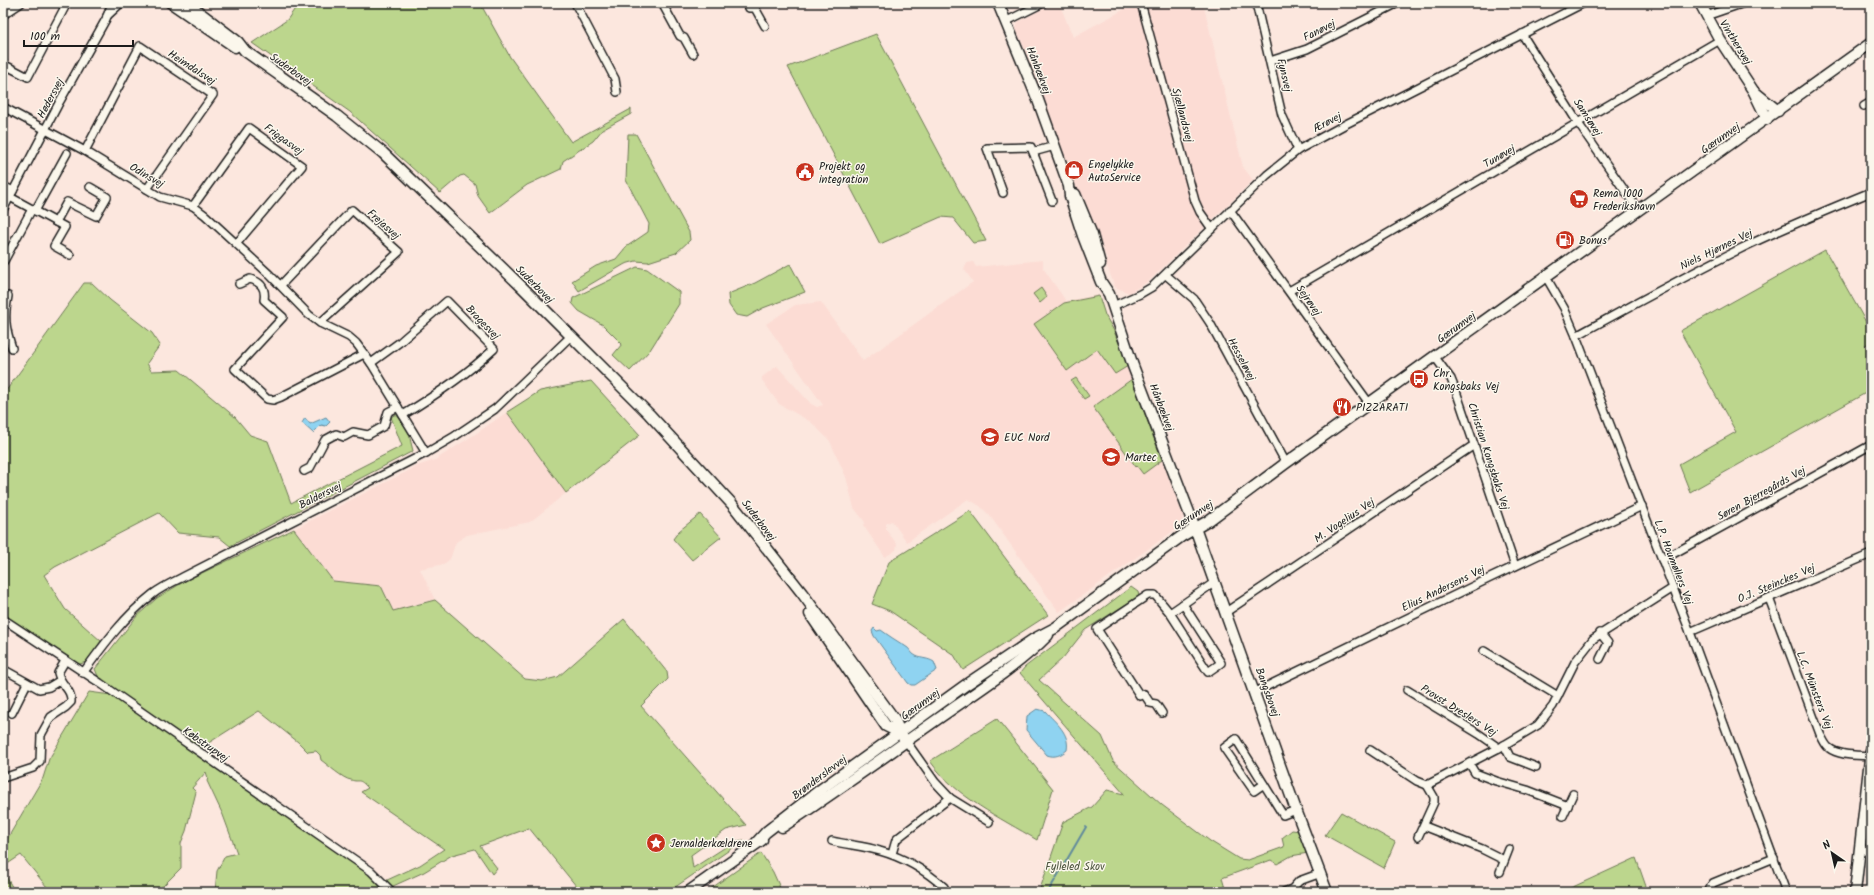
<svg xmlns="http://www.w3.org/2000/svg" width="1874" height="895" font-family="Kalam,sans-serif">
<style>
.built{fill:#fcdcd4}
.green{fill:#bcd68d;stroke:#6c7954}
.water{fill:#8fd3f1;stroke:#618a9c}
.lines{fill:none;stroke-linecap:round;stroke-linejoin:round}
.stream{stroke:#618a9c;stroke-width:2}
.street-casing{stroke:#1c1c1c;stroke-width:10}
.secondary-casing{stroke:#1c1c1c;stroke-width:13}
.street{stroke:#fbf7ec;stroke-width:7}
.secondary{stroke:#fbf7ec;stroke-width:10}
.labels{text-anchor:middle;stroke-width:3;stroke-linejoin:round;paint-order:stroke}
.street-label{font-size:11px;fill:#1c1c1c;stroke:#fbf7ec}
.poi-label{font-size:11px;fill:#1c1c1c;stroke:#fbf7ec;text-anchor:start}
.park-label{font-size:11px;fill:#4c543e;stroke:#fbf7ec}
</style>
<rect width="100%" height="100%" fill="#fce7de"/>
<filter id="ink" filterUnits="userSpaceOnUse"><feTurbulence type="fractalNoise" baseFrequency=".025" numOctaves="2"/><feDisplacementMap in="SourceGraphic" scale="8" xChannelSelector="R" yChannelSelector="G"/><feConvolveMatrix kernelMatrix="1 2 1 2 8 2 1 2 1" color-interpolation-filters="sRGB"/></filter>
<g filter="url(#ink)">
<g class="built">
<path d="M1054,3H1059L1073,37L1136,3H1203L1243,167L1253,180L1149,281L1129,293L1115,287L1107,266V259L1089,210L1081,199L1030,62L1016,29L1018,22Z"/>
<path d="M1043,260V268L1066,301L1098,295L1105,315L1114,331L1183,516L1179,527L1059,612L990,516L980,506L968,499L907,542L892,521L889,522L886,524V530L897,544L896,550L885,557L863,525L865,522L854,508L846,477L830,441L811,422L779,404L762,380V377L777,366L811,404L817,407L823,405L766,324L795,305L821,302L863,361L973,282L964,269L967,263L973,262L976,267Z"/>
<path d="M507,412L566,493L530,522L467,535L456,542L450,559L444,564L420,569L435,600L393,611L381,586L333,581L294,529L420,465L435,460L477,433Z"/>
</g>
<g class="green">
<path d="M299,3H480L510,57L571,142L631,109V114L602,130L593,141L563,161L561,169L527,185L490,213L478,196L475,184L464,175L460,176L440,193L350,112L252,43L287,20Z"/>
<path d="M876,34L986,241L973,243L953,218L941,217L880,244L788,67Z"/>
<path d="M628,134H636L689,232L690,240L676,253L648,262L636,261L625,264L579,291L572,281L596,266L616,259L626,247L648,232L649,224L626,180Z"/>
<path d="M1825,250L1871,331V342L1865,345L1871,357V390L1690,492L1679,464L1736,432L1680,331Z"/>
<path d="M790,264L805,292L763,308L747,317L736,315L729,305L728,294L755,283Z"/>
<path d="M637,267L647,269L679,292V304L650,350L630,371L613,355L622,344L603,325L579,311L572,303L573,298Z"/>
<path d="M84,283H92L110,300L152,333L160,345L147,363L151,371L179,370L235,417L250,435L268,441L291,503L402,446L391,417L396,414L408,430L413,451L230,546L219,537L178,533L159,513L55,567L44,575L65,609L101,641L86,662L77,665L3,615V395Z"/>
<path d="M1041,288L1047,297L1040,303L1033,294Z"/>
<path d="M1099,296L1105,315L1114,331L1128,366L1115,374L1097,349L1067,371L1034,324L1064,303Z"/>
<path d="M1076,378L1089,396L1084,399L1071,381Z"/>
<path d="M1132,379L1162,460L1143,474L1137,466L1136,467L1093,407Z"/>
<path d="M591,381L640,435L566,493L507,412L540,391Z"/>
<path d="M970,511L1048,615L963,670L954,655L890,611L872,604L889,562Z"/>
<path d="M700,514L721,537L692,560L673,539L679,531Z"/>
<path d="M294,529L333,581L381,586L393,611L435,600L525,679L542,681L558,677L624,619L667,672L668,679L641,706L746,825L726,830L691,855L693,868L735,841L744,840L668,892H581L529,828L480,846L497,868L492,874L475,849L452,855L424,872L391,887L385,881L420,865L444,849L361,792L368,788C358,777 360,783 351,780C343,779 328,765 321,760L320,755L316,751L308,752L298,742L259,711L199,749L100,681L95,669L137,616L157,598L185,581Z"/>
<path d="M1131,587L1138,592L1139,596L1085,630L1063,658L1039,680L1102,736L1113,761L1162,805L1210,841L1239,859L1248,860L1284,847L1282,838L1292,830L1300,831L1308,853L1291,856L1277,864L1271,860L1222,878L1226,892H1039L1063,822L1092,807L1107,790L1124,794L1020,673L1025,667Z"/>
<path d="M89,692L111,695L368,873L385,892H215L217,871L225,856L237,853L223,815L207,781L208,778L206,772L192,788L196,792L186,831L181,843V868L157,892H51L21,855L3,867V846L43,778L49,759Z"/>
<path d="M997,719L1053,789L1037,840C999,817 957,798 930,761Z"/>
<path d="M1341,812L1395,842L1384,868L1325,835Z"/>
<path d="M761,853L773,872L782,892H706Z"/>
<path d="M1636,858L1648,892H1562Z"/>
<path d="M3,871L15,892H3Z"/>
</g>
<g class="water">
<path d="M326,417L330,422L326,426L321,425L313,433L302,423L305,418L310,424Z"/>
<path d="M874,628L877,631L881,630C889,636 897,641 905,646C910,648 911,654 916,656C922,659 928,658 934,662L937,670L915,685H911L908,683L874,636L872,631Z"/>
<path d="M1037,709L1045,711C1056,723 1070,733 1067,750C1061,755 1055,758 1047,755L1026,730L1027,716Z"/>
</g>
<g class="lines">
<path class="stream" d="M1048,892L1086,827"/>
<defs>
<g id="street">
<path d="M575,3L615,79L617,92"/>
<path d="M662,3L680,36L684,38L693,54"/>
<path d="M747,3L749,8H755L765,26"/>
<path d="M1141,3L1195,201L1200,212L1212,229"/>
<path d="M1256,3L1282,115L1298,150"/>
<path d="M3,15L21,3"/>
<path d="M107,16L121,3"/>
<path d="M1706,16L1744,3"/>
<path d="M1007,21L1043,3"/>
<path d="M1522,34L1578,123L1638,210"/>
<path d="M1270,61L1307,49L1398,3"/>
<path d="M3,64L28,77L67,3"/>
<path d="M1864,106L1871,102"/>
<path d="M3,107L85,151L160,197L193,206L205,215L269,274L309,315L320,323L349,337L356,343L371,363L426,453"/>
<path d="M85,151L140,46L213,95L147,189"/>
<path d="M1033,152L1052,201"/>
<path d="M3,186L13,191"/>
<path d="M1003,193L987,148L1031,147L1033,152L1055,146"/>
<path d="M10,197L65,227L54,246L70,255"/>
<path d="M193,206L249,128L302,166L237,243"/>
<path d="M3,210L60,101L106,19L112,3"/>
<path d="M1230,210L1369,403"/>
<path d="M35,211L67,153"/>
<path d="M56,222L67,202L96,216L107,197L90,187"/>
<path d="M4,261L32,209"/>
<path d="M1166,275L1194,299L1210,323L1286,463"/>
<path d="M1546,277L1564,308L1576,336L1690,632L1786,892"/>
<path d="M239,284L250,279C261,282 266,288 264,300L283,317L235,369L267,399L273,400L281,397L364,354"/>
<path d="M281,285L352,210L399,252L320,323"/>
<path d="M1289,291L1720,40"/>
<path d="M8,296C4,317 5,327 12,348"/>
<path d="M1113,306L1140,294L1152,287L1267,175L1298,150L1346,124L1584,3"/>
<path d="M1576,336C1631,306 1685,276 1740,249C1783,228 1827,210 1871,192"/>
<path d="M1435,357L1451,379L1457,394L1515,566"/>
<path d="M371,363L400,342L447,301L494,349C466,375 436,395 403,415"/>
<path d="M304,471L310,468L325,440L336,434L344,437L353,432L368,435L384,426L388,412L398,407"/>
<path d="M1662,560L1871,445"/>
<path d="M1769,598L1820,734C1823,739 1825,745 1829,748C1839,756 1858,755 1870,756"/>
<path d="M1226,612L1474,445"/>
<path d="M1170,613L1208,672L1221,663L1183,604"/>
<path d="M3,619L100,683L371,871L392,892"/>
<path d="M1690,632L1871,554"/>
<path d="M1600,633L1608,643L1600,659"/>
<path d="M1484,651L1558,696"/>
<path d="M3,669L39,689L49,687L59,681"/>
<path d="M83,673C104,644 125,616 153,594C162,587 173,582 183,577L426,453L455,436L495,409L571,336"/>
<path d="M1407,690L1479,734L1499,748"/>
<path d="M1255,692L1488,579L1642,506"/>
<path d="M12,713L27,683"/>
<path d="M1162,713L1156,704L1150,703L1144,694L1140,696L1097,629L1148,595H1155L1170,613L1215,582"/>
<path d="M906,741L935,782L950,798L989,822"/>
<path d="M1504,745L1510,757L1536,767"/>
<path d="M1370,750L1417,781L1427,785"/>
<path d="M1469,763L1475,773L1496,781L1527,790L1568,806"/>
<path d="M3,778L33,768L40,761L41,735L51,717L66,707L71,702C72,689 61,686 58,673L65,661"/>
<path d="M1264,784L1254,791L1224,748L1236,739L1283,815L1296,810"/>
<path d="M1563,816L1573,794"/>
<path d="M1424,826L1482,849L1504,860"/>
<path d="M1418,837L1434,802V797L1427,785L1499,748L1538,725L1553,706L1575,662L1593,639L1673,588"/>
<path d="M832,841C848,845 864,846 880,851C905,858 925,870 944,887"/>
<path d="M1859,850H1871"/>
<path d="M892,854L896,840L899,837L950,798"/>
<path d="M1500,872L1509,849"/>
<path d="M1284,892L1292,889L1299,881L1321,873"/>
<path d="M1710,892V887L1713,883L1774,858"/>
</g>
<g id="secondary">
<path d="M171,3L235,47"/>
<path d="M187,3L238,42L245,51L337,116L383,153L522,287L649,414L732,504L802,593L895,720L900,733L906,741"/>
<path d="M998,3L1038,100L1069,186L1070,196L1083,236L1101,282L1109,294L1133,366L1195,528L1296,810L1327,892"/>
<path d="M1700,3L1720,40L1754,92L1767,119"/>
<path d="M1756,93L1778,111"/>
<path d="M1075,194L1092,235L1100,264"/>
<path d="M810,614L886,726L900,733"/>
<path d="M782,827C836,792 889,753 942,716C976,692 1019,665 1048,635"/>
<path d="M756,843L766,832L820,790L967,684L1034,639L1055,628L1182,536L1208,521L1286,463L1871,43"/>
<path d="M688,892L762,840"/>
<path d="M1855,892L1871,750"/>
</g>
</defs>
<use href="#street" class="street-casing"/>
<use href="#secondary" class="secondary-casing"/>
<use href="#street" class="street"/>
<use href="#secondary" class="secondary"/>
</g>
</g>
<defs>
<symbol id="shop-disc" viewBox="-11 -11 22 22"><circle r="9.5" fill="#c8321e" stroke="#fbf7ec"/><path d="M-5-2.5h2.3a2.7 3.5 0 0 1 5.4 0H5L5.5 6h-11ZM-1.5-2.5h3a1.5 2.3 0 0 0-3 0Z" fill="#fff"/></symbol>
<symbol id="civic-disc" viewBox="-11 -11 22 22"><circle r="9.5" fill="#c8321e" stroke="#fbf7ec"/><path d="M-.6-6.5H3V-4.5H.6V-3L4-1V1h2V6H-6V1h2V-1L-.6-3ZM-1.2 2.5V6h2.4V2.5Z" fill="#fff"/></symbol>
<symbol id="supermarket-disc" viewBox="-11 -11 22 22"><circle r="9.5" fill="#c8321e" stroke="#fbf7ec"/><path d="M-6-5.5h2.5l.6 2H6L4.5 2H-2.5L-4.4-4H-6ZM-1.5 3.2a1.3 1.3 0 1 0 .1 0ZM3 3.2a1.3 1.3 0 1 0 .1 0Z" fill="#fff"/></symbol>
<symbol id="fuel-disc" viewBox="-11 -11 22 22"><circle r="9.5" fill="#c8321e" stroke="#fbf7ec"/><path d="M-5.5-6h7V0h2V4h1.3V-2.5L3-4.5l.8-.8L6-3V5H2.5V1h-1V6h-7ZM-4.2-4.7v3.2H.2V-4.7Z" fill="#fff"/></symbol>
<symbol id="bus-disc" viewBox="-11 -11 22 22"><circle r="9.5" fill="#c8321e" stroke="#fbf7ec"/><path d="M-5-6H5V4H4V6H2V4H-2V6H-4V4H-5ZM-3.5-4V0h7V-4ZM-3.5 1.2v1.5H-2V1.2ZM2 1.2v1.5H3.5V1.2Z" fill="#fff"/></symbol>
<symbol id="restaurant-disc" viewBox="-11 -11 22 22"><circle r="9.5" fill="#c8321e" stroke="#fbf7ec"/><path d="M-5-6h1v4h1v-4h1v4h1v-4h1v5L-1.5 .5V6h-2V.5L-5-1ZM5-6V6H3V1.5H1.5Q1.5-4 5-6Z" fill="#fff"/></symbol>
<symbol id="university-disc" viewBox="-11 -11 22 22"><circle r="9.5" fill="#c8321e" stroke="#fbf7ec"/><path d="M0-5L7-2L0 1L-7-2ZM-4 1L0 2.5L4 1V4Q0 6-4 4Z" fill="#fff"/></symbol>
<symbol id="sight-disc" viewBox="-11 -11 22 22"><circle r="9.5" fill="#c8321e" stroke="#fbf7ec"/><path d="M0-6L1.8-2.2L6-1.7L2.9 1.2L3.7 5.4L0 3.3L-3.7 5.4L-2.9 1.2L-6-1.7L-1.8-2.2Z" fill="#fff"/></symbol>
</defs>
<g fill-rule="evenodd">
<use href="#shop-disc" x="1063" y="159" width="22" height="22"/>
<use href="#civic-disc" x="794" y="161" width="22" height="22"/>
<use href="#supermarket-disc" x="1568" y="188" width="22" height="22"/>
<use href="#fuel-disc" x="1554" y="229" width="22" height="22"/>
<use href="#bus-disc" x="1408" y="368" width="22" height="22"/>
<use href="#restaurant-disc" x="1331" y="396" width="22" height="22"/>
<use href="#university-disc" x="979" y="426" width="22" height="22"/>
<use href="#university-disc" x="1100" y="446" width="22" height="22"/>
<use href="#sight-disc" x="645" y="832" width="22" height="22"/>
</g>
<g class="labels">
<g class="street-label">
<text transform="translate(1319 30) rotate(-27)" y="4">Fanøvej</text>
<text transform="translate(1736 42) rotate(58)" y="4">Vinthersvej</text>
<text transform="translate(192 67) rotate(33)" y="4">Heimdalsvej</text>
<text transform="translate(291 69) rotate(35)" y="4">Suderbovej</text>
<text transform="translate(1039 70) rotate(69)" y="4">Hånbækvej</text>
<text transform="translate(1285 75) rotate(77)" y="4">Fynsvej</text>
<text transform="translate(50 98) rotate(-62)" y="4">Hødersvej</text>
<text transform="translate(1183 115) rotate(75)" y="4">Sjællandsvej</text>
<text transform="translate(1588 117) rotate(57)" y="4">Samsøvej</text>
<text transform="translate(1327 122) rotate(-28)" y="4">Ærøvej</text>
<text transform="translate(1720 138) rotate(-35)" y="4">Gærumvej</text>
<text transform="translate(284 139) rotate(36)" y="4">Friggasvej</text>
<text transform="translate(1499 156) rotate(-30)" y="4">Tunøvej</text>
<text transform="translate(147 175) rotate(30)" y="4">Odinsvej</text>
<text transform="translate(384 224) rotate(42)" y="4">Frejasvej</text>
<text transform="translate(1716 249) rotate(-26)" y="4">Niels Hjørnes Vej</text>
<text transform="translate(535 284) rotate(45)" y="4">Suderbovej</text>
<text transform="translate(1309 300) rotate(55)" y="4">Sejrøvej</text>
<text transform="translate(483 322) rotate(46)" y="4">Bragesvej</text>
<text transform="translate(1456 327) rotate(-36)" y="4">Gærumvej</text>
<text transform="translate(1242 359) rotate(62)" y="4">Hesseløvej</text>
<text transform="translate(1162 407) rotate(69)" y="4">Hånbækvej</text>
<text transform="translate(1489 456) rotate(72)" y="4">Christian Kongsbaks Vej</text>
<text transform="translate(1761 493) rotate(-29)" y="4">Søren Bjerregårds Vej</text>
<text transform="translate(320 495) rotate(-27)" y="4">Baldersvej</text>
<text transform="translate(1193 515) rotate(-33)" y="4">Gærumvej</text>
<text transform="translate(759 520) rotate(53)" y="4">Suderbovej</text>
<text transform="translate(1344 520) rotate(-34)" y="4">M. Vogelius Vej</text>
<text transform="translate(1674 562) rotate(69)" y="4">L.P. Houmøllers Vej</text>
<text transform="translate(1776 583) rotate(-23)" y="4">O.J. Steinckes Vej</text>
<text transform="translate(1443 588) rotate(-26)" y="4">Elius Andersens Vej</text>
<text transform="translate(1815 690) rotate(69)" y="4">L.C. Münsters Vej</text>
<text transform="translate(1268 692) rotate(70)" y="4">Bangsbovej</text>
<text transform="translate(920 704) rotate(-36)" y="4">Gærumvej</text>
<text transform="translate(1459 710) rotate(32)" y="4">Provst Dreslers Vej</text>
<text transform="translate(206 744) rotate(35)" y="4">Købstrupvej</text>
<text transform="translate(819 777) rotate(-37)" y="4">Brønderslevvej</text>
</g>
<g class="poi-label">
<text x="1088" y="168">Engelykke<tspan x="1088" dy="13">AutoService</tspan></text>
<text x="819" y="170">Projekt og<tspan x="819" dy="13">integration</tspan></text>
<text x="1593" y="197">Rema 1000<tspan x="1593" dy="13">Frederikshavn</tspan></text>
<text x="1579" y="244">Bonus</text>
<text x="1433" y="377">Chr.<tspan x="1433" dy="13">Kongsbaks Vej</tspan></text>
<text x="1356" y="411">PIZZARATI</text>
<text x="1004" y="441">EUC Nord</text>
<text x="1125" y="461">Martec</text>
<text x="670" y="847">Jernalderkældrene</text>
</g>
<g class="park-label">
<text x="1075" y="870">Fylleled Skov</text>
</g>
</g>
<rect width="1874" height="895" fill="none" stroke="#fbf7ec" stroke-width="16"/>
<rect x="8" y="8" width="1858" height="879" fill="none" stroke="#1c1c1c" stroke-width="1.5" filter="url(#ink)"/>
<g transform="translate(1832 853) rotate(326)" stroke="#fbf7ec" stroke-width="3" paint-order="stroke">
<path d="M0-3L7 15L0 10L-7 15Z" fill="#1c1c1c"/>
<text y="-6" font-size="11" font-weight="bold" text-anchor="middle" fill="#1c1c1c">N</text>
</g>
<path d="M24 40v6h109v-6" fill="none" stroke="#1c1c1c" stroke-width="2"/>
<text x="30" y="40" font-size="12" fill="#1c1c1c" stroke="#fbf7ec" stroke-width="3" paint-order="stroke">100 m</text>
</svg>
